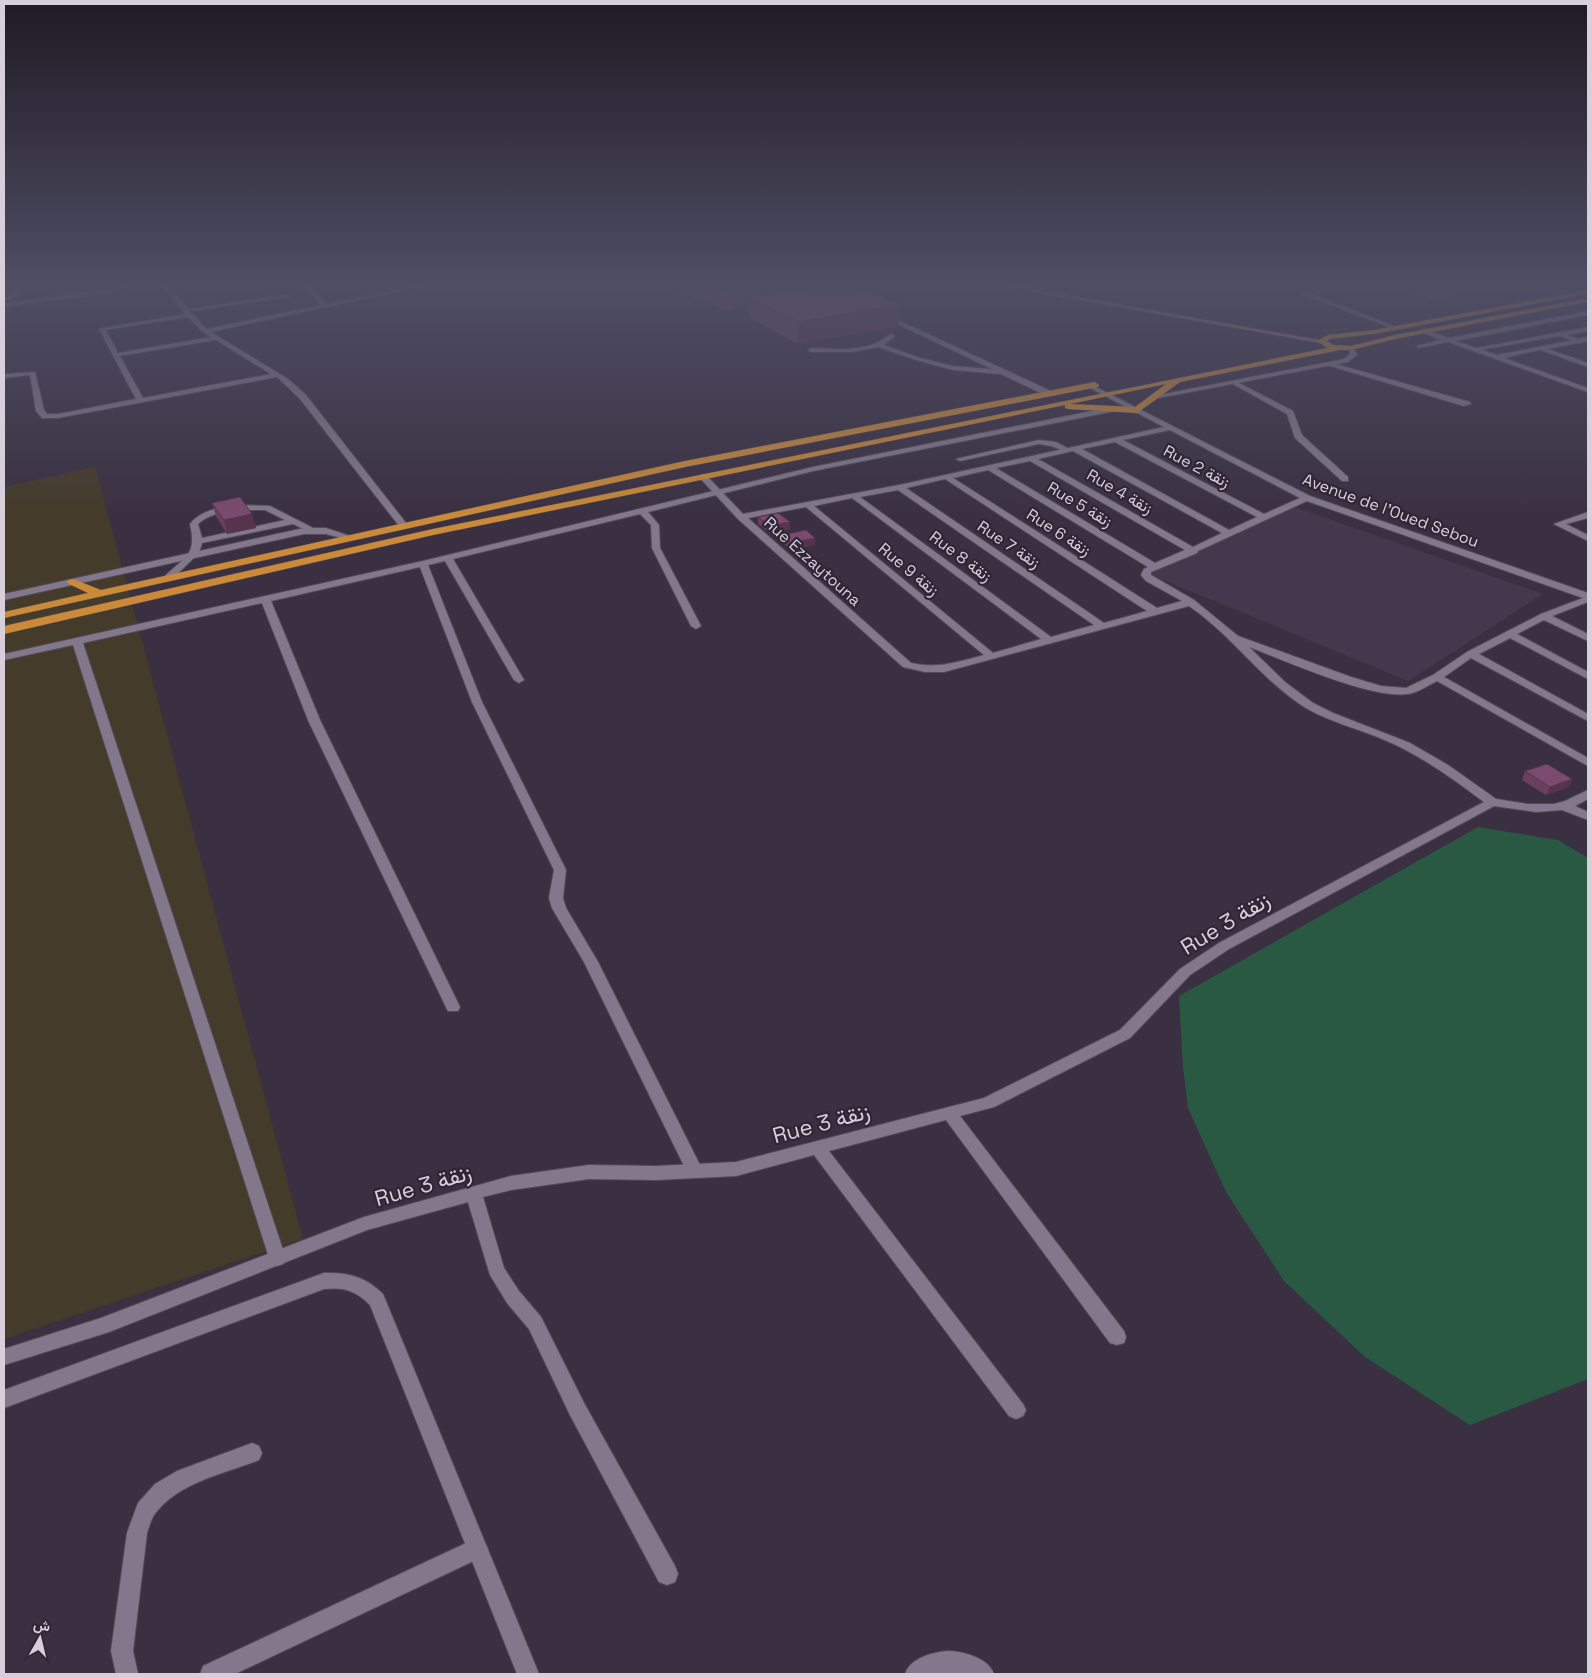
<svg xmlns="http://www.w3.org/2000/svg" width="1592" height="1678" font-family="'Space Grotesk',Vazirmatn,sans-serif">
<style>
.built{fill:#45384e}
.industrial{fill:#453b2a}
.green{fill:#295943}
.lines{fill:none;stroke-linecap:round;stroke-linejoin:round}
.lane-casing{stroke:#544c59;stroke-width:2}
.street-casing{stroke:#544c59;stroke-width:2}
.secondary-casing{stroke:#544c59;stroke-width:2}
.highway-casing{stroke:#544c59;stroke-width:1}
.lane{fill:#83788b;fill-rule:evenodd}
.street{fill:#83788b;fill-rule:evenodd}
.secondary{fill:#987d72;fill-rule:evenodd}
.highway{fill:#ca8a38;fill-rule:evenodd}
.wall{fill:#6b405f}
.shaded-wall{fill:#57344e}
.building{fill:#7c4a6f;stroke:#57344e}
.labels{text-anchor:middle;stroke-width:4.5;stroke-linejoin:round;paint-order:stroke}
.far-street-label{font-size:16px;fill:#d7d0db;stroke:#302636}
.near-street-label{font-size:22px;fill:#d7d0db;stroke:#302636}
</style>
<rect width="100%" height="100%" fill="#3a3041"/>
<path class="built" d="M1292,506L1543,594L1408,681L1149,574Z"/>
<path class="industrial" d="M95,467L303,1239L4,1339V487Z"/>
<path class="green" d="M1478,827L1558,840L1588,858V1379L1470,1425L1365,1357L1284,1281L1226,1192L1188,1108L1183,1067L1179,996Z"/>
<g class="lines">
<defs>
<g id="lane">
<path d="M786,282H796L831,291L828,293Z"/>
<path d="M1034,282H1041L1029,290H1025V288Z"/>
<path d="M1302,292H1306L1399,328L1394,329L1302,294Z"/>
<path d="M288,294L290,297L185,312L182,310Z"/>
<path d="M885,314L1053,392L1054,394L1047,396L1001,374L953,370L916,360L878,347L853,352H811L808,350L811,348C831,349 852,351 871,345C879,343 885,337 892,334L894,335V337L884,345L920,358L953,366L992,369L883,317Z"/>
<path d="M1588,327V331L1568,335L1580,340L1581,341L1578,343L1560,336L1474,351L1471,349Z"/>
<path d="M1329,362L1470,402L1471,404L1464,406L1327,365V363Z"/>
<path d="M1231,381H1235L1293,411L1302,435L1348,477V481H1342L1295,438L1287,414L1231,383Z"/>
<path d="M1112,407H1115V411L813,471L648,512L659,525L660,548L701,626L696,629L691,626L652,548L651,525L640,514L453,559L524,680L519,683L514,680L445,561L428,565L482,702L566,870L563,898L566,908L598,962L703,1171L701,1176L695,1178L689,1176L584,962L552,908L549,898L554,870L472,702L420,567L271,601L320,720L460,1007L458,1011H448L446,1007L308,720L262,603L83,643L286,1259L283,1264L277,1266L271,1264L73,645L4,660V654L423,561L813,467Z"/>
<path d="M1039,440L1056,442L1071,450L1067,452L1051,446L1039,444L960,461L956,459Z"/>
<path d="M239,505L270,506L317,530L310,532L293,524L202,543L199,553L171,580H165V576C186,556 197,555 190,524C201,510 221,507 239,505ZM259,510H265L285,520L202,538L198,524C213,510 240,510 259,510Z"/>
<path d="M252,1443L259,1446L262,1453L259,1460C223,1474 178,1482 154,1515C151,1520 149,1527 147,1533L133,1651L138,1674H116L111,1651L127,1533L138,1503L155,1484L177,1471Z"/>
<path d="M477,1538L484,1542L488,1549L484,1556L235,1674H200L203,1666Z"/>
</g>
<g id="street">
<path d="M12,282H18L20,295L4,302V298L14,294Z"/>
<path d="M137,282H146L114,292L4,307V303L114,288Z"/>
<path d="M159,282H165L206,329L321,305L299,282H305L327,304L432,282H443L211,332L288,379L306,395L406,523V527H400L300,399L277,377L58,418H42L36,411L30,375L4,378V374L35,372L44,410L47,414H58L136,399L99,329L185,314ZM188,317L203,332L211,337L118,353L106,330ZM216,340L271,374L143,398L120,356Z"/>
<path d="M1588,311V315L1456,341L1497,355L1588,337V341L1548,349L1588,363V367L1540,350L1504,358L1588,388V392L1448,342L1419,348L1416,346L1441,340L1424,333V331L1426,330L1449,338Z"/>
<path d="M1351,346L1353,347L1357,355L1348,362L1158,398L1154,396L1344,359L1350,354L1348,348Z"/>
<path d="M1090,384L1310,496L1588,593V602L1552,616L1588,634V641L1544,620L1517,634L1588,672V679L1510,638L1479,654L1588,714V721L1471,658L1444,677L1588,758V766L1437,681C1428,685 1418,693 1408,694C1370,699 1287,661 1249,647L1285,682L1313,703L1333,713L1410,743L1448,765L1496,799L1527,804H1554L1565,801L1588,790V799L1575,806L1588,812V820L1562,810L1536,812L1494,806L1229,949L1190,975L1130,1038L994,1107L960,1116L1124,1331L1126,1337L1124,1343L1117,1345L1110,1343L946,1120L829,1151L1023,1404L1026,1410L1023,1416L1016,1419L1009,1416L814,1155L736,1176L656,1180L589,1179L511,1190L483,1197L504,1268L519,1291L541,1317L584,1403L675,1566L678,1574L675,1582L667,1585L659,1582L570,1415L529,1329L507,1303L490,1275L468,1202L367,1230L109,1332L4,1365V1349L101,1318L364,1217L511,1176L589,1165L656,1166L736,1162L984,1098L1120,1030L1180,969L1219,943L1484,802C1453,779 1422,756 1387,741C1361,729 1331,723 1306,708C1262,681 1232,635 1189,606L944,672H925L903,667L738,519L698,476L705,474L743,514L899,485L1164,427L1088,387L1086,386ZM1170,430L1300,498L1264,514L1123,440ZM1115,442L1257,517L1229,530L1082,449ZM1073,451L1222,533L1193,547L1038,459ZM1030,461L1185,550L1155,563L996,468ZM988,470L1148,567L1144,569L1141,575L1146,581L1182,601L1157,608L953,478ZM945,479L1147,611L1104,623L906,488ZM898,490L1094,625L1051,637L860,497ZM852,498L1041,639L993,653L814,506ZM1307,501L1583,598L1541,614L1467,652L1433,675L1406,688L1381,686L1351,677L1238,636L1194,600L1151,575V572L1197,553L1198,551ZM806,507L984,655C957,662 939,669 911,663L748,518Z"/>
<path d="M1588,512V518L1566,524L1588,535V541L1554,524Z"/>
<path d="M304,528H326L353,537L349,540L326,534H304L4,600V594Z"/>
<path d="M324,1273C348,1272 366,1277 383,1294L539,1674H517L370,1305C355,1290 344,1287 324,1289L4,1408V1390Z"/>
<path d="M949,1651C965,1652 988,1658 994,1674H905C910,1658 933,1652 949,1651Z"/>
</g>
<path id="secondary" d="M980,282H992L1324,341L1321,343Z"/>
<g id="highway">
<path d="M1588,290V294L1374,334L1330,339L1327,341L1334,345L1351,346L1395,335L1588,298V302L1395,339L1351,350H1340L1180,382L1137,413L1068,409L1065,408V405L433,535L4,634V626L433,529L1327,348L1317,341L1328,335L1374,330ZM1166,384L1135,407L1070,404Z"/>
<path d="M1095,382L1099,385L1098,387L685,467L4,618V612L88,593L69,584L67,582L69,580L73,579L101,590L685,461Z"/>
</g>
</defs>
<use href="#lane" class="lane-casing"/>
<use href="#street" class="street-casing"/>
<use href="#secondary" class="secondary-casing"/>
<use href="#highway" class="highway-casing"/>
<use href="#lane" class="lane"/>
<use href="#street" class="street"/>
<use href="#secondary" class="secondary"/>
<use href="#highway" class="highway"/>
</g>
<g class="wall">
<path d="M649,282H805V288L899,326L798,344L750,318L749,305L729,311Z"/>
<path d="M1390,282H1444L1458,286L1455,297L1437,300L1390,284Z"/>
<path d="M212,503L256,528L227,534L216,516Z"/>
<path d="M758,517L790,529L770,533L758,524Z"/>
<path d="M782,535L815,538V545L791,550L782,542Z"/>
<path d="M1525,771L1572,779L1568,787L1546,795L1522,780Z"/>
</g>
<g class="shaded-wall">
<path d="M759,282H805V289L749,297V305L729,311V291Z"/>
<path d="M1458,286L1455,297L1437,300L1440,289Z"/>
<path d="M900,305L899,326L798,344V322Z"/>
<path d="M252,514L256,528L227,534L224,520Z"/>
<path d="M790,522V529L770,533V526Z"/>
<path d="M815,538V545L791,550V543Z"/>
<path d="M1572,779L1568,787L1546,795L1550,787Z"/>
</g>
<g class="building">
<path d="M704,282H759L729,291Z"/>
<path d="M838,282H846L900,305L798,322L749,297Z"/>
<path d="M1417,282H1444L1458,286L1440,289Z"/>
<path d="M240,497L252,514L224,520L212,503Z"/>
<path d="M778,513L790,522L770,526L758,517Z"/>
<path d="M806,530L815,538L791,543L782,535Z"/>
<path d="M1547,764L1572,779L1550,787L1525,771Z"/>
</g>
<linearGradient id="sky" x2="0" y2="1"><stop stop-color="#201a24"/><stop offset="0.55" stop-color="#4f4e65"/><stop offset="1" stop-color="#4f4e65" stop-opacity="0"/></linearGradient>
<rect width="1592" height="517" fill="url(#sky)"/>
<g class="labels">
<g class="far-street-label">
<text transform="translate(1197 466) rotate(28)" y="6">Rue 2 زنقة</text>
<text transform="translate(1120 491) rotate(30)" y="6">Rue 4 زنقة</text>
<text transform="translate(1080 504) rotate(31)" y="6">Rue 5 زنقة</text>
<text transform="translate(1391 510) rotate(20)" y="6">Avenue de l'Oued Sebou</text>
<text transform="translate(1059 532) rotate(33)" y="6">Rue 6 زنقة</text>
<text transform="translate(1009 544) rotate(34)" y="6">Rue 7 زنقة</text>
<text transform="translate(961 556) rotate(37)" y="6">Rue 8 زنقة</text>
<text transform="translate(813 561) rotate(42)" y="6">Rue Ezzaytouna</text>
<text transform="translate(909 569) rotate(40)" y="6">Rue 9 زنقة</text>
</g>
<g class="near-street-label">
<text transform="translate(1225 923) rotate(-31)" y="8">Rue 3 زنقة</text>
<text transform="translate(821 1123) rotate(-15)" y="8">Rue 3 زنقة</text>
<text transform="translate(423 1185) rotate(-16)" y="8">Rue 3 زنقة</text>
</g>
</g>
<rect width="1592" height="1678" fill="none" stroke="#d7d0db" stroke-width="10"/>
<g transform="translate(40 1638) rotate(8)" stroke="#302636" stroke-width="4" paint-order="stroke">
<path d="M0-4L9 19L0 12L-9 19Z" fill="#d7d0db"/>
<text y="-8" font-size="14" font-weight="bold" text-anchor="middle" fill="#d7d0db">ش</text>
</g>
</svg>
